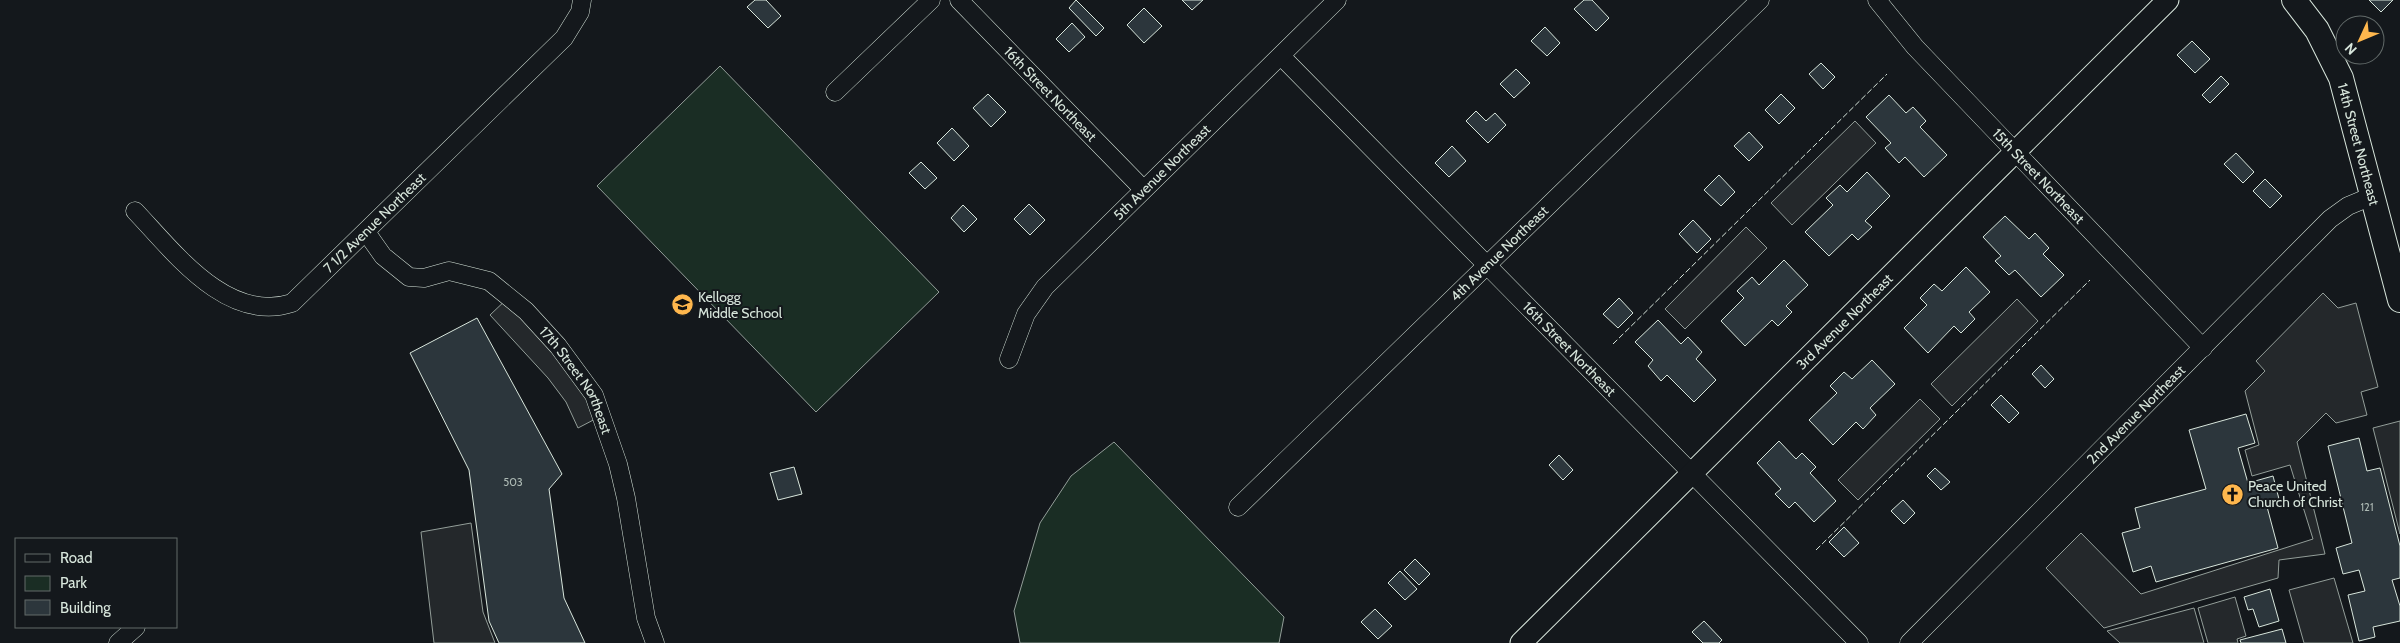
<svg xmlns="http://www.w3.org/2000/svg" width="2400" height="643" font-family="Cabin,sans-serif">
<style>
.green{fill:#1a2d24;stroke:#939e99}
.parking{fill:#24282b;stroke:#939e99}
.building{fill:#2c363c;stroke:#d8e6dc}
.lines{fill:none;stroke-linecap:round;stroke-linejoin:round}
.minor-casing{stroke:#d8e6dc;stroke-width:19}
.tertiary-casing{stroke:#d8e6dc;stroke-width:23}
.secondary-casing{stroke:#d8e6dc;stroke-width:26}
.minor{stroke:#14181c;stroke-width:18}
.tertiary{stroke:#14181c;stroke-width:21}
.secondary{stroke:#14181c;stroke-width:24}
.fence{stroke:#d8e6dc;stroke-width:1;stroke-dasharray:6 2.5;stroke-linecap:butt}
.labels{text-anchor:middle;stroke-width:4;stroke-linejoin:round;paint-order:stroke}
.number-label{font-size:11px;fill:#adbab4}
.street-label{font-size:14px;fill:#d8e6dc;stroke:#14181c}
.poi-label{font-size:14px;fill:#d8e6dc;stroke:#14181c;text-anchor:start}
</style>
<rect width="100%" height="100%" fill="#14181c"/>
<g class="green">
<path d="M720,66L939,292L816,412L597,186Z"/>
<path d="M1114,442L1284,617L1279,643H1020L1014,611L1040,523L1071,476Z"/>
</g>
<g class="parking">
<path d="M1855,121L1876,143L1792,225L1771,203Z"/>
<path d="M1746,227L1767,248L1685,329L1665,309Z"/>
<path d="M2323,293L2338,308L2356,303L2378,387L2361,392L2367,415L2336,423L2326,413L2297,442L2325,554L2279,560L2278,578L2104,628L2046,568L2081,533L2141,594L2313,539L2290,465L2252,476L2245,450L2259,445L2245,391L2265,371L2256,361Z"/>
<path d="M509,297L526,311L601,416L578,428L566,402L548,378L490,315Z"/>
<path d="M2017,299L2038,321L1952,406L1931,384Z"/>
<path d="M1920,399L1940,419L1858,500L1838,480Z"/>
<path d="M2400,421V534L2373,428Z"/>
<path d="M471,523L483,612L495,643H434L421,532Z"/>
<path d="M2334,578L2353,643H2304L2289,590Z"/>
<path d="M2235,597L2246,636L2237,639L2238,643H2208L2198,608Z"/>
<path d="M2194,608L2204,643H2120L2107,631Z"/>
</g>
<g class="building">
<path d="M755,0H766L781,16L768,28L747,7Z"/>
<path d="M1076,0L1104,28L1096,36L1069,8Z"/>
<path d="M1182,0H1203L1192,10Z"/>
<path d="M1584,0H1592L1609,18L1596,31L1574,9Z"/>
<path d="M2369,0H2393L2381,12Z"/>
<path d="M1144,8L1162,26L1144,43L1127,25Z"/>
<path d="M1072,23L1085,37L1069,52L1056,39Z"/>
<path d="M1545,27L1560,43L1547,56L1531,41Z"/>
<path d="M2192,41L2210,59L2195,73L2177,55Z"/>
<path d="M1821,63L1835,77L1823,89L1809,74Z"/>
<path d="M1516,69L1530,83L1514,98L1500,84Z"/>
<path d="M2221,76L2229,84L2210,103L2202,95Z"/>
<path d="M988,94L1006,112L991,127L973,108Z"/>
<path d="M1781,94L1795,108L1779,124L1765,110Z"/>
<path d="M1889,95L1906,113L1913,107L1926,121L1920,127L1947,155L1924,177L1905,157L1899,163L1885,148L1891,143L1866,117Z"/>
<path d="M1476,111L1486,121L1495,113L1506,125L1488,143L1466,121Z"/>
<path d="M952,128L969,146L954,161L937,143Z"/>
<path d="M1749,132L1763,147L1749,161L1734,146Z"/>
<path d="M1452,146L1466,161L1449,177L1435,163Z"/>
<path d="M2236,153L2254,172L2243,183L2224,164Z"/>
<path d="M921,162L937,178L925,189L909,173Z"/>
<path d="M1867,172L1890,196L1865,221L1872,227L1858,240L1852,234L1829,256L1805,232L1833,205L1826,198L1840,185L1847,192Z"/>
<path d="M1719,175L1735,192L1721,206L1704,190Z"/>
<path d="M2265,179L2282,196L2270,208L2253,191Z"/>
<path d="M1029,204L1045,220L1030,235L1014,219Z"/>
<path d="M963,205L977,219L964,232L951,218Z"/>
<path d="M2005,216L2029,239L2035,233L2049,248L2043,254L2064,275L2041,297L2015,270L2009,275L1995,261L2001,256L1983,237Z"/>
<path d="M1693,220L1711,239L1697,253L1679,234Z"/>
<path d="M1784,260L1808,285L1786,306L1792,312L1778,326L1772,320L1745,346L1721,321L1744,298L1737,291L1752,277L1759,285Z"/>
<path d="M1966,267L1990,292L1969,312L1975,319L1961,333L1954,326L1928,353L1904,328L1927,305L1920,298L1934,284L1942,291Z"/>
<path d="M1619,298L1633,313L1618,328L1603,314Z"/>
<path d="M477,318L562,474L549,489L564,598L585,643H499L489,621L469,470L410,353Z"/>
<path d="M1658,320L1681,344L1688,337L1702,352L1696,359L1716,380L1694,402L1667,375L1661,381L1648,366L1653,360L1635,342Z"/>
<path d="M1872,360L1895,384L1870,408L1876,415L1863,429L1856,422L1833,445L1809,420L1837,393L1830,386L1844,372L1852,379Z"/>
<path d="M2041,365L2054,379L2045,388L2032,374Z"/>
<path d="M2001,395L2019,413L2009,423L1991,405Z"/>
<path d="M2246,414L2255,443L2238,448L2248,483L2273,476L2279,499L2266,503L2278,548L2156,582L2151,566L2133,572L2122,533L2140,528L2135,508L2206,489L2189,430Z"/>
<path d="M2359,438L2367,471L2380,468L2400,546V578L2392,580L2400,606V621L2373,627L2375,637L2359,641L2348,595L2365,591L2359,570L2343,574L2336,548L2352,543L2328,446Z"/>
<path d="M1779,441L1796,459L1802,453L1816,467L1810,473L1836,501L1814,522L1795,502L1789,508L1775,494L1781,489L1757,463Z"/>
<path d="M1559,455L1573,470L1563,480L1549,465Z"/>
<path d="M794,467L802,494L778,500L770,473Z"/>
<path d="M1935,468L1950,482L1941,490L1927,476Z"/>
<path d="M1903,500L1915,513L1904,524L1891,511Z"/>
<path d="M1844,527L1859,543L1844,557L1829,542Z"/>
<path d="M1415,559L1430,574L1419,585L1404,570Z"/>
<path d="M1400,571L1417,589L1405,600L1388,583Z"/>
<path d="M2270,589L2279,621L2259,627L2253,609L2248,610L2244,597Z"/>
<path d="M1375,609L1392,626L1378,639L1361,622Z"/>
<path d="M1704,621L1722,640L1719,643H1703L1692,632Z"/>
<path d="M2282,629L2286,643H2241L2240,640Z"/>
</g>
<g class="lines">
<defs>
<g id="minor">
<path id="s1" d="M959,0L1143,189"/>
<path id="s2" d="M1877,0L1915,47L2203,348"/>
<path id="s3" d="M1281,56L1859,643"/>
<path d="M835,92L931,0"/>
<path id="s4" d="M135,211C174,252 227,324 292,303L564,38L580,12L582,0"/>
<path id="s5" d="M366,232L383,256L409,277L424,278L449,271L489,281L526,311L558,346L594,395L618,464L626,498L646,618L655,643"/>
<path id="s6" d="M1009,359L1026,314L1045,287L1337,0"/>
<path id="s7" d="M1238,507L1760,0"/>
<path d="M118,643L136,627"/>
<path id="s8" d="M1909,643L2330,219L2348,206L2372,196"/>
</g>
<g id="tertiary">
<path id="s9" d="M1521,643L2168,0"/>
</g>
<g id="secondary">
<path id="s10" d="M2294,0L2317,30L2341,78L2400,300"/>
</g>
</defs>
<use href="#minor" class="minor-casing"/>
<use href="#tertiary" class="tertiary-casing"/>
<use href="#secondary" class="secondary-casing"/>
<use href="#minor" class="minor"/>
<use href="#tertiary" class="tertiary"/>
<use href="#secondary" class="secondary"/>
<g class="fence">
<path d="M1613,344L1887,74"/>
<path d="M1816,550L2090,280"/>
</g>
</g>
<defs>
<symbol id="school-disc" viewBox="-11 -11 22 22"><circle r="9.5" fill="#ffb74d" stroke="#14181c"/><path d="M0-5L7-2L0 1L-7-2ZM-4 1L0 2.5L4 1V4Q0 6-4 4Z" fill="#111"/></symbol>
<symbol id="church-disc" viewBox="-11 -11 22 22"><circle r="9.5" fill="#ffb74d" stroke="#14181c"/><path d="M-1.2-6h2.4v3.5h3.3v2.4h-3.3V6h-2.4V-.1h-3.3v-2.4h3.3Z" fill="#111"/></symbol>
</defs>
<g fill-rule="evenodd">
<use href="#school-disc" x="670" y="292" width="25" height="25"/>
<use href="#church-disc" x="2220" y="482" width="25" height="25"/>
</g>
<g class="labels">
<g class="number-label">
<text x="513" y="486">503</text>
<text x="2367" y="511">121</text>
</g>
<g class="street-label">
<text dy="5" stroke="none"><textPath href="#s1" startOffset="131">16th Street Northeast</textPath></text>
<text dy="5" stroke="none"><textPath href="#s10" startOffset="160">14th Street Northeast</textPath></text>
<text dy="5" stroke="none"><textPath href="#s6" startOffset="245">5th Avenue Northeast</textPath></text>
<text dy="5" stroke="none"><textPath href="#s2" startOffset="239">15th Street Northeast</textPath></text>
<text dy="5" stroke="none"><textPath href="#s4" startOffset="308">7 1/2 Avenue Northeast</textPath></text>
<text dy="5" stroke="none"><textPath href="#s7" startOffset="364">4th Avenue Northeast</textPath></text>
<text dy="5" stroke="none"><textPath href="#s9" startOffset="456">3rd Avenue Northeast</textPath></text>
<text dy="5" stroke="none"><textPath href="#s3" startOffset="411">16th Street Northeast</textPath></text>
<text dy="5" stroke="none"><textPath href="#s5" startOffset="279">17th Street Northeast</textPath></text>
<text dy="5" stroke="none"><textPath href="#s8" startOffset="322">2nd Avenue Northeast</textPath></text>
</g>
<g class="poi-label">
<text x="698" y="302">Kellogg<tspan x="698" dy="16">Middle School</tspan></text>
<text x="2248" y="491">Peace United<tspan x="2248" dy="16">Church of Christ</tspan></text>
</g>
</g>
<rect x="15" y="538" width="162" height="90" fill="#14181c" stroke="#626a69"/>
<rect x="25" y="554" width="25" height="8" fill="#14181c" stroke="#626a69"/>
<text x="60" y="563" font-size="15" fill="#d8e6dc">Road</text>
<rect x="25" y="576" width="25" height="15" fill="#1a2d24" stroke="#626a69"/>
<text x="60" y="588" font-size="15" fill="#d8e6dc">Park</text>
<rect x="25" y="600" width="25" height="15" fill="#2c363c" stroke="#626a69"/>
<text x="60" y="613" font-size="15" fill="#d8e6dc">Building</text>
<g transform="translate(2360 40) rotate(226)"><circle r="24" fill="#14181c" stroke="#626a69"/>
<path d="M0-4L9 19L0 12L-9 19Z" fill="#ffb74d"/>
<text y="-8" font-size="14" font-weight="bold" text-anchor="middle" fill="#d8e6dc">N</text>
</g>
</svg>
